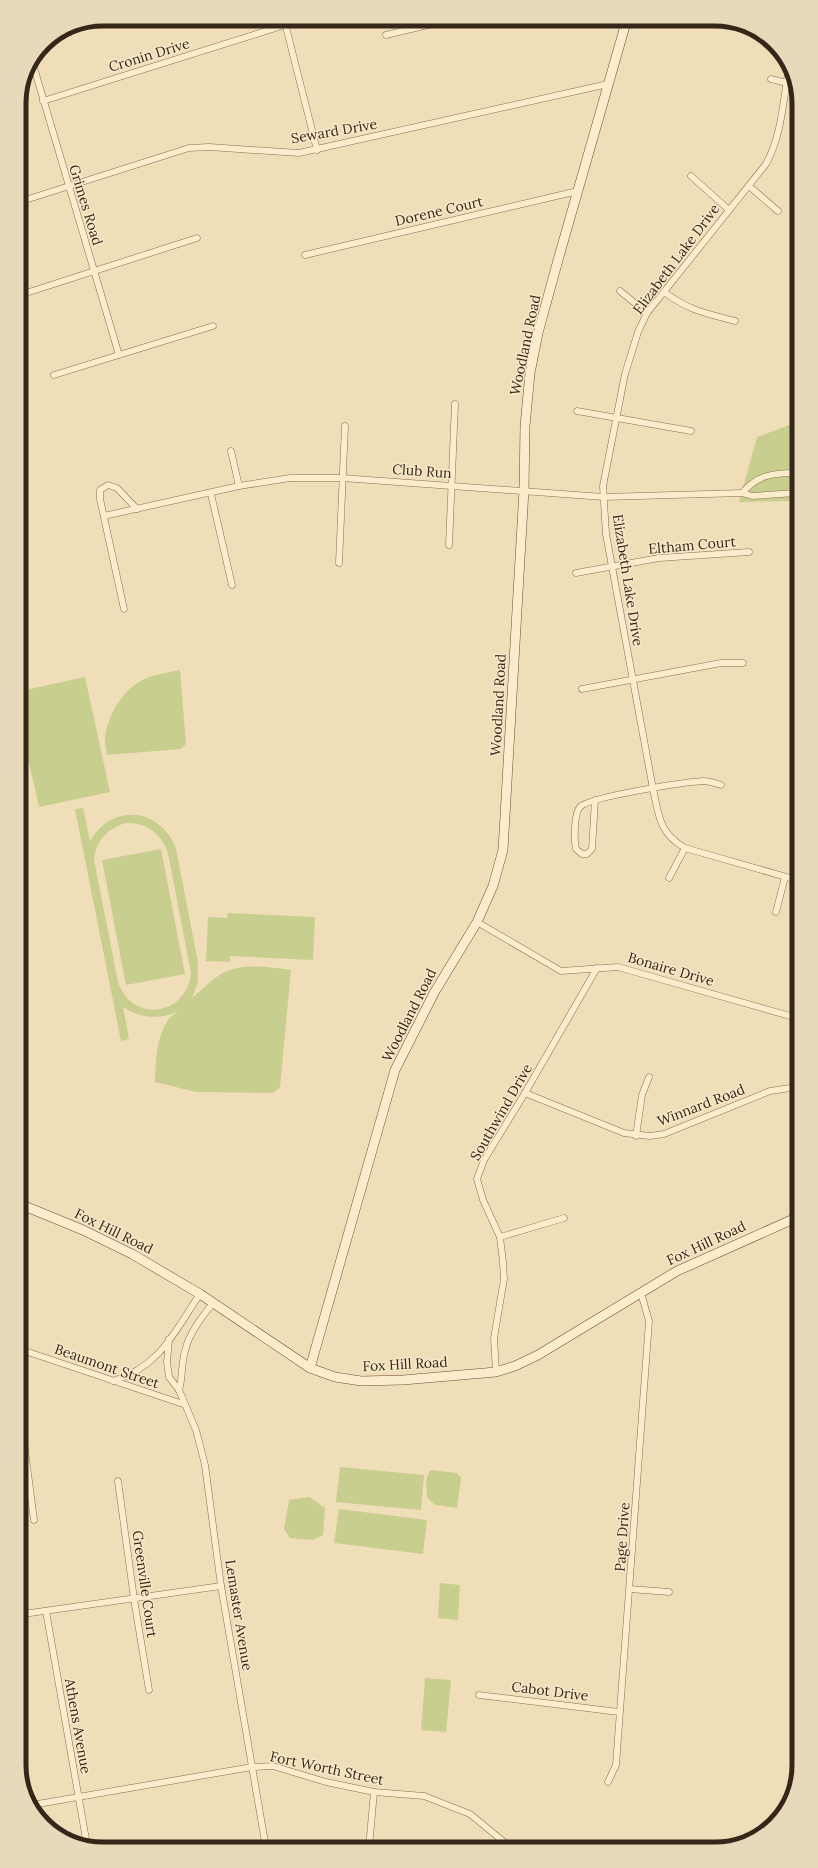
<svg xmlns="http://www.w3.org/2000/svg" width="818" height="1868" font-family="Lora,serif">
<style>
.green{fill:#c8ce8d;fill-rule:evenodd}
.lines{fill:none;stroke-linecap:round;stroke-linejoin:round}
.minor-casing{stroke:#876d53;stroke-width:7}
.secondary-casing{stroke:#694e36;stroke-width:10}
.minor{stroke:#fbeccc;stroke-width:6}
.secondary{stroke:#fbeccc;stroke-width:9}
.labels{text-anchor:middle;stroke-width:3;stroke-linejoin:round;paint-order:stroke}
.street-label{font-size:14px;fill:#352619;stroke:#f7e9c8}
.rim{fill:none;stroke:#352619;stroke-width:5}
</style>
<rect width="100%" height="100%" fill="#f0deb9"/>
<g class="green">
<path d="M795,423L796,501L739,502L757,437Z"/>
<path d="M180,670L186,744L181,749L107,755C106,749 105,743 105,737C109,712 125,686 149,677C159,674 170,672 180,670Z"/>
<path d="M85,677L110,792L39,807L21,727V691Z"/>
<path d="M83,808L90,841C112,803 159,807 176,848L198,963V982L192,998C201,991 209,982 218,976C238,962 268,967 291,970L280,1087L273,1093L196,1092L155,1082C156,1061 156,1038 168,1020C170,1017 174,1015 177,1012C157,1020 141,1018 123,1007L129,1039L121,1041L75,809ZM125,823C146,822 161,833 168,853L191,973C187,1016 132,1024 118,982L94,860C96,841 107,829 125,823Z"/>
<path d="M161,849L185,974L126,985L102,860Z"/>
<path d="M228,913L315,917L313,960L230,956V962L206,961L208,917L227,918Z"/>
<path d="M340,1467L424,1475L421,1510L336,1502Z"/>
<path d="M430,1470L457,1473L461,1478L457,1508L435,1505L427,1497L426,1481Z"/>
<path d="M309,1497L325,1508L323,1535L313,1540L290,1538L284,1529L289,1500Z"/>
<path d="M339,1509L427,1520L423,1554L334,1543Z"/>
<path d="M440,1583L460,1585L458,1620L438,1618Z"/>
<path d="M425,1678L451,1680L446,1732L421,1730Z"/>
</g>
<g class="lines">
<defs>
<g id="minor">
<path d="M284,19L317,150"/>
<path d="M386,35L453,19"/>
<path d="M32,61L119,355"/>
<path d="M789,68C783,100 782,135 766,164L647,313L638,332L625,374L603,486L606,534L653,789C659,816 659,833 685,848L797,880"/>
<path d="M771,79L787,83"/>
<path d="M43,101L285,25"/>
<path d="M691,176L729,210"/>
<path d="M749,186L778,211"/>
<path d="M19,202L189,148L209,147L299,153L608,84"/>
<path d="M305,255L578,191"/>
<path d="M620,291L647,313"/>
<path d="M664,292C690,311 705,313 735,321"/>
<path d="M23,294L197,238"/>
<path d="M54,375L213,326"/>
<path d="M577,411L691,431"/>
<path d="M231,451L239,486"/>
<path d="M742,493C757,475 773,473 796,473"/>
<path d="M211,494L232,585"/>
<path d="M104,516L239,486L290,478H342L604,497L742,493L752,496L796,493"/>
<path d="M449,545L455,404"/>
<path d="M339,563L345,426"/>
<path d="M576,573L659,558L749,552"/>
<path d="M124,609L100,499V490L108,485L117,488L137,509"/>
<path d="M582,689L721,663H743"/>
<path d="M595,800L592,849L587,854H582L576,849C574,841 574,813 580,807C588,797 686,782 703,781C709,781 715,783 721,785"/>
<path d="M669,878L685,848"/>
<path d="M776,912L785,877"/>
<path d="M477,922L561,971L618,967L797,1018"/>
<path d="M525,1093L624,1133L650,1136L664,1134L770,1091L797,1087"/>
<path d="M636,1136L642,1095L649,1077"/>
<path d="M500,1237L564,1218"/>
<path d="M169,1339L167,1362L169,1377L179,1390L196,1430L205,1465L221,1586L266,1848"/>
<path d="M22,1350L183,1404"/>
<path d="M496,1372L494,1338L504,1279L503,1262L500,1237L483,1200L477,1179L484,1160L525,1093L597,968"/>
<path d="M113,1381C161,1366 174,1332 200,1294"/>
<path d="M179,1390C183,1377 181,1364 185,1351C189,1333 202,1317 213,1303"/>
<path d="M23,1435L34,1520"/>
<path d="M118,1481L134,1599L149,1690"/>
<path d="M630,1589L669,1592"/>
<path d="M46,1611L87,1845"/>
<path d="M23,1614L221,1586"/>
<path d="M479,1695L619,1712"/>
<path d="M608,1782L616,1765L649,1321L641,1293"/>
<path d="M32,1805L252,1767L273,1766L326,1782L374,1792L424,1796L470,1814L509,1846"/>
<path d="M369,1847L374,1792"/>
</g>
<g id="secondary">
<path d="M22,1205L83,1230L132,1254L200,1294L310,1368L335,1377L361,1381L403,1380L496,1372L515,1366L538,1355L677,1271L798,1217"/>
<path d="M310,1368L395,1070L434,993L477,922L493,886L503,850L524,490L525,426L530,373L538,333L558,260L627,19"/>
</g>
</defs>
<use href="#minor" class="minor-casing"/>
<use href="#secondary" class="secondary-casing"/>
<use href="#minor" class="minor"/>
<use href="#secondary" class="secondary"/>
</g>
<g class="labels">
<g class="street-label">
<text transform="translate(149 55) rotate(-17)" y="5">Cronin Drive</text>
<text transform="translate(334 131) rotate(-10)" y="5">Seward Drive</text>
<text transform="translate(86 205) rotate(73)" y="5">Grimes Road</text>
<text transform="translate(439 211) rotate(-13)" y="5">Dorene Court</text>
<text transform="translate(676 259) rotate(-53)" y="5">Elizabeth Lake Drive</text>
<text transform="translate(525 345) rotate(-78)" y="5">Woodland Road</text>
<text transform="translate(422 471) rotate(4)" y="5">Club Run</text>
<text transform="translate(692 545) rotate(-5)" y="5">Eltham Court</text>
<text transform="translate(628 580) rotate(81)" y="5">Elizabeth Lake Drive</text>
<text transform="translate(498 705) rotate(-87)" y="5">Woodland Road</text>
<text transform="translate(671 969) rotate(16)" y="5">Bonaire Drive</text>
<text transform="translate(409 1015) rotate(-63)" y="5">Woodland Road</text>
<text transform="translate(701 1105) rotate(-21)" y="5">Winnard Road</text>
<text transform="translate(501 1112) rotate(-60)" y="5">Southwind Drive</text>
<text transform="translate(114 1231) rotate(26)" y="5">Fox Hill Road</text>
<text transform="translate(706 1243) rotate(-25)" y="5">Fox Hill Road</text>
<text transform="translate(405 1364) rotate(-3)" y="5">Fox Hill Road</text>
<text transform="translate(107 1366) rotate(19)" y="5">Beaumont Street</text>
<text transform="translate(622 1537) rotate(-86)" y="5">Page Drive</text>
<text transform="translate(145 1584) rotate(82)" y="5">Greenville Court</text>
<text transform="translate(239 1615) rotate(81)" y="5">Lemaster Avenue</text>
<text transform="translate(550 1691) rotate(7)" y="5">Cabot Drive</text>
<text transform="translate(78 1726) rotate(80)" y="5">Athens Avenue</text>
<text transform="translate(327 1768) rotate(12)" y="5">Fort Worth Street</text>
</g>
</g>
<path d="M0 0H818V1868H0ZM103 26H715A77 77 0 0 1 792 103V1765A77 77 0 0 1 715 1842H103A77 77 0 0 1 26 1765V103A77 77 0 0 1 103 26Z" fill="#e7d9ba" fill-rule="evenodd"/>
<path class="rim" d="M103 26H715A77 77 0 0 1 792 103V1765A77 77 0 0 1 715 1842H103A77 77 0 0 1 26 1765V103A77 77 0 0 1 103 26Z"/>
</svg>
